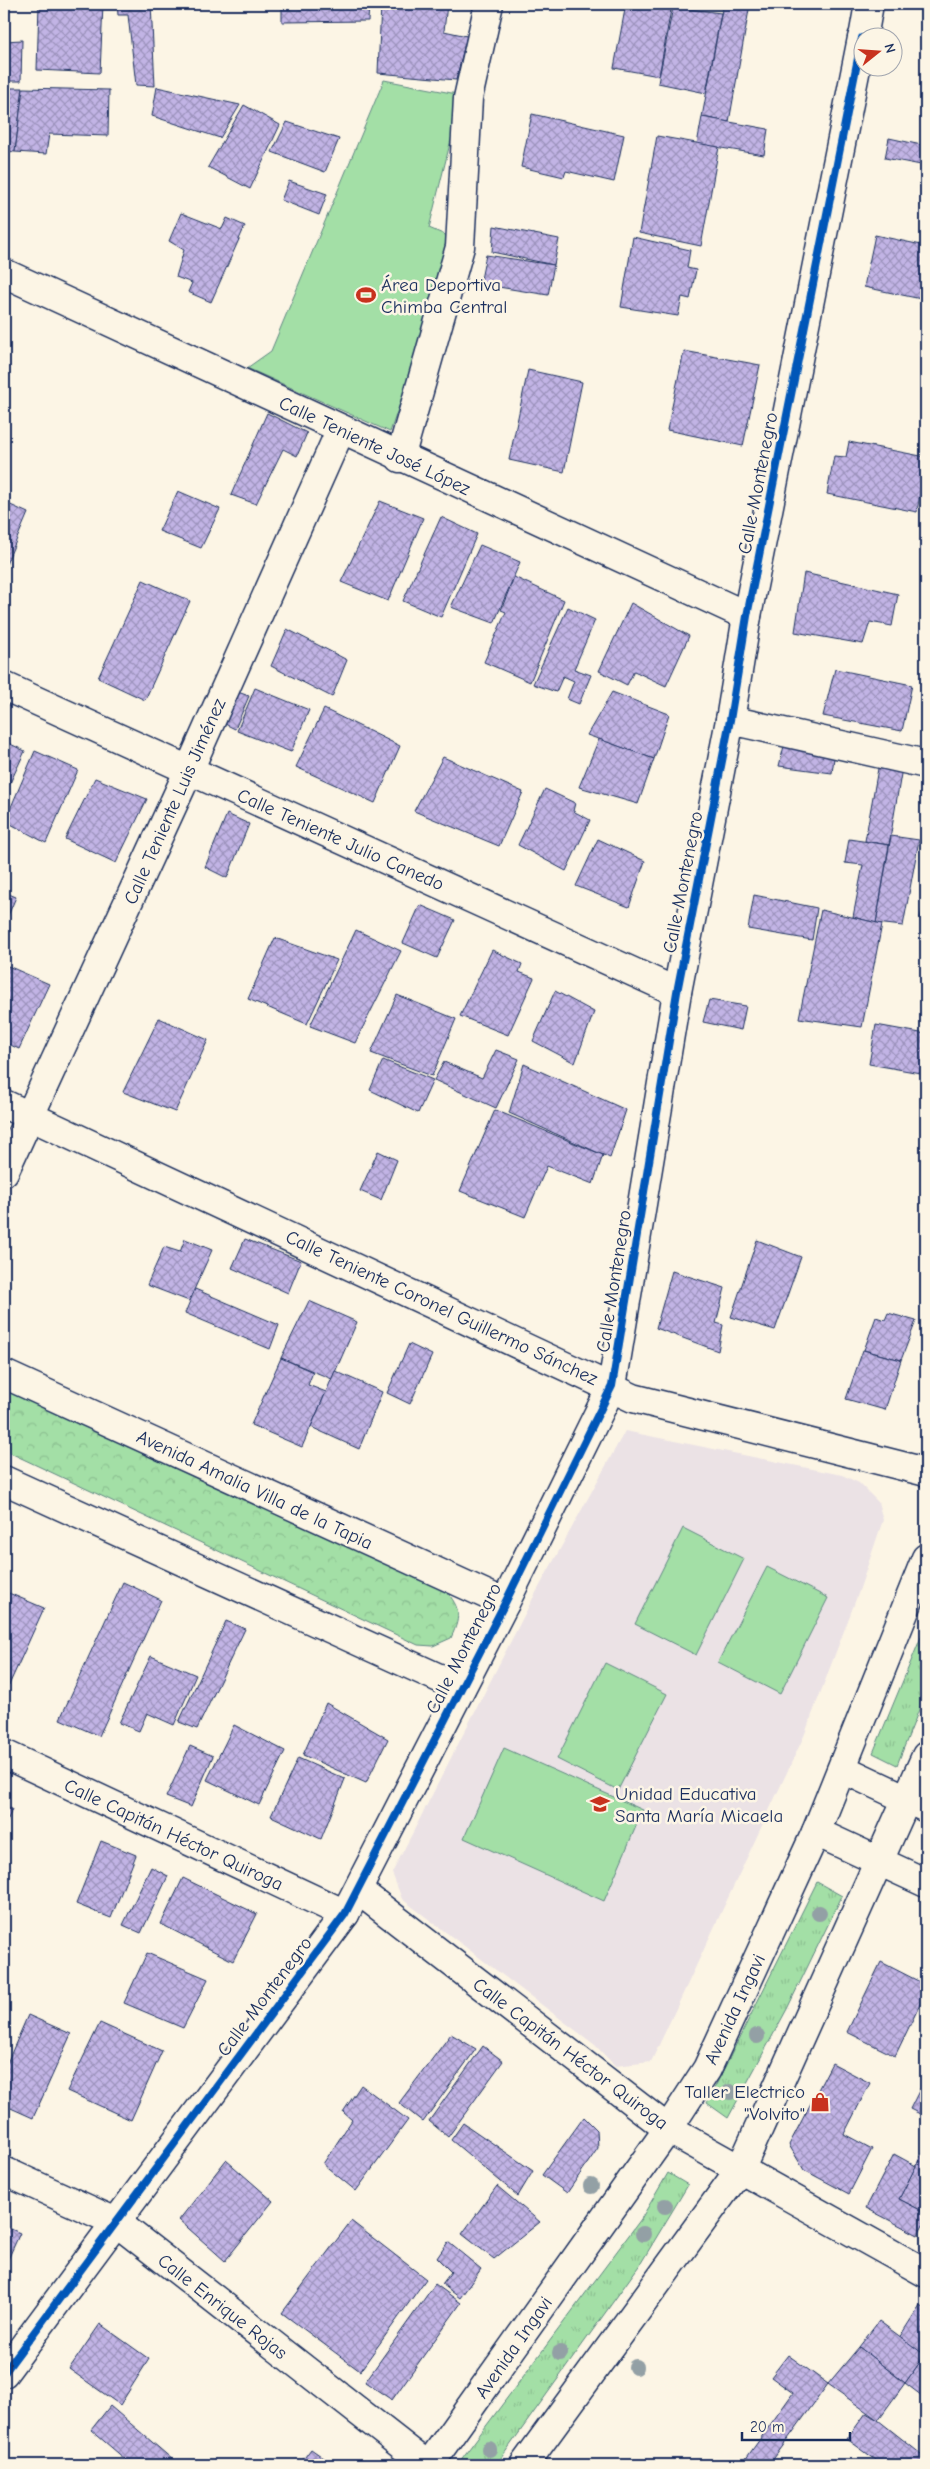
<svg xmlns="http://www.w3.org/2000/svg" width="930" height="2469" font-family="'Comic Neue',sans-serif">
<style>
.built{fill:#ebe2e5}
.grass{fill:url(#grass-tufts);stroke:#5f8782}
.forest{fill:url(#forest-crowns);stroke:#5f8782}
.garden{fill:#a3dfa6;stroke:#5f8782}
.building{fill:url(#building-cross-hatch);stroke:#1b2f5e}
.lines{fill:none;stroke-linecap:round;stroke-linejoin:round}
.minor-casing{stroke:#1b2f5e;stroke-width:31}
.major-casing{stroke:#1b2f5e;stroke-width:31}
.highway-casing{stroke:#1b2f5e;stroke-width:31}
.minor{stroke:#fcf5e5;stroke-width:28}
.major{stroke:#fcf5e5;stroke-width:28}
.highway{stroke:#fcf5e5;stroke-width:28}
.cycleway-casing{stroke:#fcf5e5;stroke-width:11}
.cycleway{stroke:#0057b8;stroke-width:8}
.tree{fill:#93a0a5}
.labels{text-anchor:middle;stroke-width:5;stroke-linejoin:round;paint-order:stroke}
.poi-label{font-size:19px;fill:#1b2f5e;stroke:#fcf5e5;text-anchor:start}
.street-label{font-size:19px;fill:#1b2f5e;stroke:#fcf5e5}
</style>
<defs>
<pattern id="grass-tufts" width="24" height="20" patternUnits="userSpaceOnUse" patternTransform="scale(1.25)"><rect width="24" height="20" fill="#a3dfa6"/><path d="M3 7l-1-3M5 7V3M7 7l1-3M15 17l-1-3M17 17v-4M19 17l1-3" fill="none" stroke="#8cc091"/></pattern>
<pattern id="forest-crowns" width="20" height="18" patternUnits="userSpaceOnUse" patternTransform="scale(1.25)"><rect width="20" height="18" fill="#a3dfa6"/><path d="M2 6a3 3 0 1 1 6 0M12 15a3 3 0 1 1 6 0" fill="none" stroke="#8cc091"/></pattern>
<pattern id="building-cross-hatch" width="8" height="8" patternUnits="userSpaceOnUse" patternTransform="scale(1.25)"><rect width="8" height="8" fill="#c2b4e5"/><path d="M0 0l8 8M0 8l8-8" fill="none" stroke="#9d93bd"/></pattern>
</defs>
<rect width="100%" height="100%" fill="#fcf5e5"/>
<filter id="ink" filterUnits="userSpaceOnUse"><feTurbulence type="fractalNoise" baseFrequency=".02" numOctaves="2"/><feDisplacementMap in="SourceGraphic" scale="10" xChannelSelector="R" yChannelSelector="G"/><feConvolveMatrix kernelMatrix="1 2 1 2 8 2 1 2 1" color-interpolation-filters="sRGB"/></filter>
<g filter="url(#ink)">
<path class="built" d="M625,1431L842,1475L859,1483L878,1502L883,1520L858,1594L804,1736L651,2062L615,2066L595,2045L402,1899L392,1873L532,1600Z"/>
<g class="grass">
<path d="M926,1625V1692L897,1765L873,1753Z"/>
<path d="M817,1882L842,1896L787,2009L728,2118L707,2103Z"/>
<path d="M668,2173L688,2185L641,2263L496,2465H457L641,2219Z"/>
</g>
<path class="forest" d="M4,1386L442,1586C460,1607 462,1614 451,1638L433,1646L418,1645L4,1450Z"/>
<g class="garden">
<path d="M384,80L462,95L429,228L457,240L390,432L247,368L271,351Z"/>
<path d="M683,1528L744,1559L696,1655L635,1624Z"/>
<path d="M767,1567L828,1598L780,1694L718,1662Z"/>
<path d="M605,1663L667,1694L618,1790L557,1759Z"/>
<path d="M504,1748L643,1810L604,1901L464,1838Z"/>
</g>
<g class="building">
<path d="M39,4H103L100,73L37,70Z"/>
<path d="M117,4H151L155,86L136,85L128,15H118Z"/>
<path d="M282,4H369L368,21L282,22Z"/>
<path d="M381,4H447L444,31L467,36L456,80L378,73Z"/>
<path d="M626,4H672L659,76L614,68Z"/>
<path d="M723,4H750L729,122L702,117Z"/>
<path d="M673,7L721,13L706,93L658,83Z"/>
<path d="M22,40L21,81H4V41Z"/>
<path d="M157,87L240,105L220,138L152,116Z"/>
<path d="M4,88H23L15,152L4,151Z"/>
<path d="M23,88L109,90L108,136L49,134L46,154L15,152Z"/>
<path d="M244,105L280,125L250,189L208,167Z"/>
<path d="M532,114L624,135L614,182L566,171L564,177L521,167Z"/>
<path d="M702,117L768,129L764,155L697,144Z"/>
<path d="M287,122L339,139L325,172L272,152Z"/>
<path d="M657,136L719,147L701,246L639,233Z"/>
<path d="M889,138L926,146V166L885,158Z"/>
<path d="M289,181L327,194L319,215L281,200Z"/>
<path d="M181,213L222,229L227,218L245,226L211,302L188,292L192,283L176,277L184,250L169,241Z"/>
<path d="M494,226L559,239L554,265L492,252Z"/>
<path d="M875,235L926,246V300L864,287Z"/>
<path d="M633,237L690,250L687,268L696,270L690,299L682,297L678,316L621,307Z"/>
<path d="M486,255L554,265L548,295L480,284Z"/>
<path d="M684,351L760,365L743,446L667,430Z"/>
<path d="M528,370L582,382L564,472L509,460Z"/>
<path d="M267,413L307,433L297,456L283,449L256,504L231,495Z"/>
<path d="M849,442L926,457L917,512L827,494L834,456L846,457Z"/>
<path d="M926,442V458L922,457Z"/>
<path d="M178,491L220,509L201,548L159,531Z"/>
<path d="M380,501L423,518L388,601L341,582Z"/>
<path d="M4,502L28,513L4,569Z"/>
<path d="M441,517L477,534L441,617L403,601Z"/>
<path d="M480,545L520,562L494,623L451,607Z"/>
<path d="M804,573L898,594L892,626L870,622L863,644L795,632Z"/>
<path d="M514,577L564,600L530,682L484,662L506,612L501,610Z"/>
<path d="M143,580L190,601L145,700L98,678Z"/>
<path d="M631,603L689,636L666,686L634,671L627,685L599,671Z"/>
<path d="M568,607L595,620L574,669L591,675L579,704L567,699L574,681L563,676L556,692L533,684Z"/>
<path d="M287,629L347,660L332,697L271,666Z"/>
<path d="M835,669L912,685L902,731L823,716Z"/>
<path d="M255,688L309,710L291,752L237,731Z"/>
<path d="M232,690L249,696L235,729L219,721Z"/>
<path d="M612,692L669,714L654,759L587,735Z"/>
<path d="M324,709L400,746L375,803L296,767Z"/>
<path d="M599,739L654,759L638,804L579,787Z"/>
<path d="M4,741L25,751L4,796Z"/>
<path d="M785,742L835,750L832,773L779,766Z"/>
<path d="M35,751L78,770L46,843L5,821Z"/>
<path d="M443,757L523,792L499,846L414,811Z"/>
<path d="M879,763L902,768L889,845L865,841Z"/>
<path d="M95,778L147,799L116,863L65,839Z"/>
<path d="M545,789L575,803L573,811L590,820L566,871L518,845Z"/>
<path d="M227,814L249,824L227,878L205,867Z"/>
<path d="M891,836L919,840L903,926L876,923Z"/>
<path d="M598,839L645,861L629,907L576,886Z"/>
<path d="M849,839L889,845L876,923L853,917L863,865L845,863Z"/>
<path d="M4,892L16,897L4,925Z"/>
<path d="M754,895L817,908L812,940L748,929Z"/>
<path d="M926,896V919L920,918Z"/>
<path d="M420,905L455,920L437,958L403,943Z"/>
<path d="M821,910L882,924L862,1027L799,1018Z"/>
<path d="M356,930L401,951L355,1043L310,1026Z"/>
<path d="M275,938L337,960L307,1024L248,999Z"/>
<path d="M492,950L522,964L519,972L534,978L508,1035L460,1016Z"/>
<path d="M8,966L49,984L19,1049L4,1042V975Z"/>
<path d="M555,991L594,1012L575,1063L533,1041Z"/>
<path d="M397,995L456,1019L432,1076L371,1053Z"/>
<path d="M709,1000L746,1006L741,1030L703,1022Z"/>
<path d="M159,1018L208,1040L175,1112L123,1092Z"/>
<path d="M876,1025L926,1034V1074L869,1064Z"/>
<path d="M496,1050L519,1059L496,1108L434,1080L444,1062L482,1078Z"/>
<path d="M383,1060L433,1080L418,1113L370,1090Z"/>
<path d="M524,1064L626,1110L610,1158L509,1113Z"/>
<path d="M495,1110L603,1155L593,1184L547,1166L525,1217L460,1191Z"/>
<path d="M378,1151L397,1160L381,1200L360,1191Z"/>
<path d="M185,1239L212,1250L189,1301L147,1285L164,1247L180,1252Z"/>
<path d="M245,1239L301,1261L288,1293L232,1268Z"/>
<path d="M757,1240L801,1257L775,1330L731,1317Z"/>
<path d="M672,1271L725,1288L716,1323L723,1325L718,1351L656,1328Z"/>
<path d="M195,1289L279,1325L270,1349L185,1313Z"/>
<path d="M309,1301L357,1322L332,1379L281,1358Z"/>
<path d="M888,1313L916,1321L901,1360L864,1350L876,1317L885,1320Z"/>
<path d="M409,1344L432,1355L410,1404L387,1393Z"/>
<path d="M863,1350L901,1360L885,1410L846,1399Z"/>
<path d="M281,1358L313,1372L308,1385L326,1392L302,1447L251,1425Z"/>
<path d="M335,1371L382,1392L359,1449L311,1427Z"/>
<path d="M123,1582L161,1600L99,1736L60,1719Z"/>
<path d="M4,1591L44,1608L9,1685L4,1682Z"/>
<path d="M226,1621L245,1629L197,1729L179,1722Z"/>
<path d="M151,1656L196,1675L174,1725L147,1713L139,1731L119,1723Z"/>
<path d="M326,1703L388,1739L366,1783L303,1755Z"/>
<path d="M234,1725L285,1751L259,1805L207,1780Z"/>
<path d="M190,1746L213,1756L191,1807L166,1797Z"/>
<path d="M298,1758L345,1779L321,1839L271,1816Z"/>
<path d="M4,1805L12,1809L4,1829Z"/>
<path d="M101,1841L136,1855L111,1918L76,1904Z"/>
<path d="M151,1867L168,1876L141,1933L123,1925Z"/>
<path d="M183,1878L257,1914L233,1961L161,1924Z"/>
<path d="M147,1953L208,1979L183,2028L124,2003Z"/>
<path d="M881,1962L926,1985V1992L895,2056L847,2032Z"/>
<path d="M28,2015L71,2034L33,2118L4,2105V2070Z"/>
<path d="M100,2023L162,2051L131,2120L67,2091Z"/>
<path d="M451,2034L476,2049L423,2122L399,2103Z"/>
<path d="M483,2046L503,2061L448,2137L429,2121Z"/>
<path d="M832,2063L870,2083L844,2134L872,2149L849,2194L804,2170L789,2145Z"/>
<path d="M926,2077V2117L910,2109Z"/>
<path d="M361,2085L408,2120L356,2191L323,2164L352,2120L343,2112Z"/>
<path d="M584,2117L597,2130L598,2148L567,2193L542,2175Z"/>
<path d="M463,2123L533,2171L518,2196L451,2140Z"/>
<path d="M926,2146V2213L899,2199Z"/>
<path d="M894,2154L916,2166L899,2199L926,2213V2219L918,2235L866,2208Z"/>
<path d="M226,2160L273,2201L225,2261L179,2220Z"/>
<path d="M497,2186L540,2222L494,2259L462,2234Z"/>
<path d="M351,2221L426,2279L360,2371L282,2313Z"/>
<path d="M4,2226L20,2233L4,2268Z"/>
<path d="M448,2242L481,2269L460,2298L442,2284L451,2272L437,2258Z"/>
<path d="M435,2284L461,2303L392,2400L365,2382Z"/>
<path d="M920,2305L926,2310V2399L905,2383L925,2355L899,2338Z"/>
<path d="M879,2321L925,2355L905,2383L859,2347Z"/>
<path d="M100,2324L149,2359L120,2405L69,2369Z"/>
<path d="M859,2347L905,2383L878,2420L828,2384Z"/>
<path d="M788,2355L828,2384L769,2465H752L745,2460L793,2393L771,2377Z"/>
<path d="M110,2406L173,2460L169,2465H132L91,2430Z"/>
<path d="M866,2413L878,2420L926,2458V2465H883L847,2439Z"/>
<path d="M311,2449L334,2465H299Z"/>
</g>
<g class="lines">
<defs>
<g id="minor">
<path d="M863,38L869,4"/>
<path d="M4,273C251,387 498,503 747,616"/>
<path d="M400,458L460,247L468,98L489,4"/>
<path d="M4,686L677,992"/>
<path d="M730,720L926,764"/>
<path d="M4,1104L633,1398L926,1472"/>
<path d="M4,1172L189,770L341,429"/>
<path d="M4,1374L505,1603"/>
<path d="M4,1480L461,1688"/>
<path d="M4,1754L345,1914"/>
<path d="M358,1890L668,2129L926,2273"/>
<path d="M4,2171L116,2222L427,2465"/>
<path d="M4,2373L345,1914L505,1603L612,1386L677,992L730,720L747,616L862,38"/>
</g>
<g id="major">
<path d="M843,1769L926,1808"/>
<path d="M816,1832L926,1883"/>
</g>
<g id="highway">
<path d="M429,2465L668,2129L707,2069L816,1832L926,1558"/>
<path d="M524,2465L741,2168L926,1756"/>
</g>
</defs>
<use href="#minor" class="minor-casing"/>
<use href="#major" class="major-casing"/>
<use href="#highway" class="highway-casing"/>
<use href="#minor" class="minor"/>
<use href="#major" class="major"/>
<use href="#highway" class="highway"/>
<defs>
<path id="cycleway" d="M4,2373L345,1914L505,1603L612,1386L677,992L730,720L747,616L862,38"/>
</defs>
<use href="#cycleway" class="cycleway-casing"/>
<use href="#cycleway" class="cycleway"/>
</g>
<g class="tree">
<circle cx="819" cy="1913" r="8"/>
<circle cx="757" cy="2036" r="8"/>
<circle cx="730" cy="2092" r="8"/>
<circle cx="591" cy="2186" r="8"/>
<circle cx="665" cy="2206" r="8"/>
<circle cx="643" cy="2234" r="8"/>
<circle cx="560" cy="2353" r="8"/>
<circle cx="636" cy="2367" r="8"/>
<circle cx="489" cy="2449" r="8"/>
</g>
</g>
<defs>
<symbol id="stadium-bare" viewBox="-9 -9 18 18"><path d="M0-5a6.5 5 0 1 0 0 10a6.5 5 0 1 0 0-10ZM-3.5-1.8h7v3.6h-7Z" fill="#c8321e" stroke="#fcf5e5" stroke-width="2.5" paint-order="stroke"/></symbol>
<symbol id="school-bare" viewBox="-9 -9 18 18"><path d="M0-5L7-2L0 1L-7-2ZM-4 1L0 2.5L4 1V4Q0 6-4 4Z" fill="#c8321e" stroke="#fcf5e5" stroke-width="2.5" paint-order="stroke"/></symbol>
<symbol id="shop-bare" viewBox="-9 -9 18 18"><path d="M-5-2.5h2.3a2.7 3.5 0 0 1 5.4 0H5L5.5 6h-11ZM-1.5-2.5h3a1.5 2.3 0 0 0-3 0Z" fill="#c8321e" stroke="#fcf5e5" stroke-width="2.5" paint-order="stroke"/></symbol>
</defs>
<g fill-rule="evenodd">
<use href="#stadium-bare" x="352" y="281" width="28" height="28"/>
<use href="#school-bare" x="586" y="1790" width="28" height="28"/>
<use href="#shop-bare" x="806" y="2088" width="28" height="28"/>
</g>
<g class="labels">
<g class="poi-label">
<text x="381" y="291">Área Deportiva<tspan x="381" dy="22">Chimba Central</tspan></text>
<text x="615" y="1800">Unidad Educativa<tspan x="615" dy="22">Santa María Micaela</tspan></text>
<text x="805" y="2098" text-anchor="end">Taller Electrico<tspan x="805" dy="22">"Volvito"</tspan></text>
</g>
<g class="street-label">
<text transform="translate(375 445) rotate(25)" y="7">Calle Teniente José López</text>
<text transform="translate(757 483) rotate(-79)" y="7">Calle Montenegro</text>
<text transform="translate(174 801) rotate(-66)" y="7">Calle Teniente Luis Jiménez</text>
<text transform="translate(341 839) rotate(24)" y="7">Calle Teniente Julio Canedo</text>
<text transform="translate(682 882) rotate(-79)" y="7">Calle Montenegro</text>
<text transform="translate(613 1281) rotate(-81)" y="7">Calle Montenegro</text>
<text transform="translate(442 1307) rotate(25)" y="7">Calle Teniente Coronel Guillermo Sánchez</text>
<text transform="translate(255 1489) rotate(25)" y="7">Avenida Amalia Villa de la Tapia</text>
<text transform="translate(463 1648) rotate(-63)" y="7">Calle Montenegro</text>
<text transform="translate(174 1834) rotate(25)" y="7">Calle Capitán Héctor Quiroga</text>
<text transform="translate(264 1996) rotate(-53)" y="7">Calle Montenegro</text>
<text transform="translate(734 2009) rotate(-65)" y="7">Avenida Ingavi</text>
<text transform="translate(571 2053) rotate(37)" y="7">Calle Capitán Héctor Quiroga</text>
<text transform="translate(223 2306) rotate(38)" y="7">Calle Enrique Rojas</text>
<text transform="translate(513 2347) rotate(-55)" y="7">Avenida Ingavi</text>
</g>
</g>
<rect width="930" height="2469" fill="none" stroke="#fcf5e5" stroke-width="20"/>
<rect x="10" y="10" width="910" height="2449" fill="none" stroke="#1b2f5e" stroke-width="2" filter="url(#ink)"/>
<g transform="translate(878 52) rotate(73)"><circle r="24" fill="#fcf5e5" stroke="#a2a6af"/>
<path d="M0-4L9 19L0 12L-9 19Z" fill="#c8321e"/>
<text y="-8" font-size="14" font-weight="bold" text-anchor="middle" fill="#1b2f5e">N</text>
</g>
<path d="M742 2432v8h108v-8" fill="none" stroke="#1b2f5e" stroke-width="2.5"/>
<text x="750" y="2432" font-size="15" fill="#1b2f5e" stroke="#fcf5e5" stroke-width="4" paint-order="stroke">20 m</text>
</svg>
